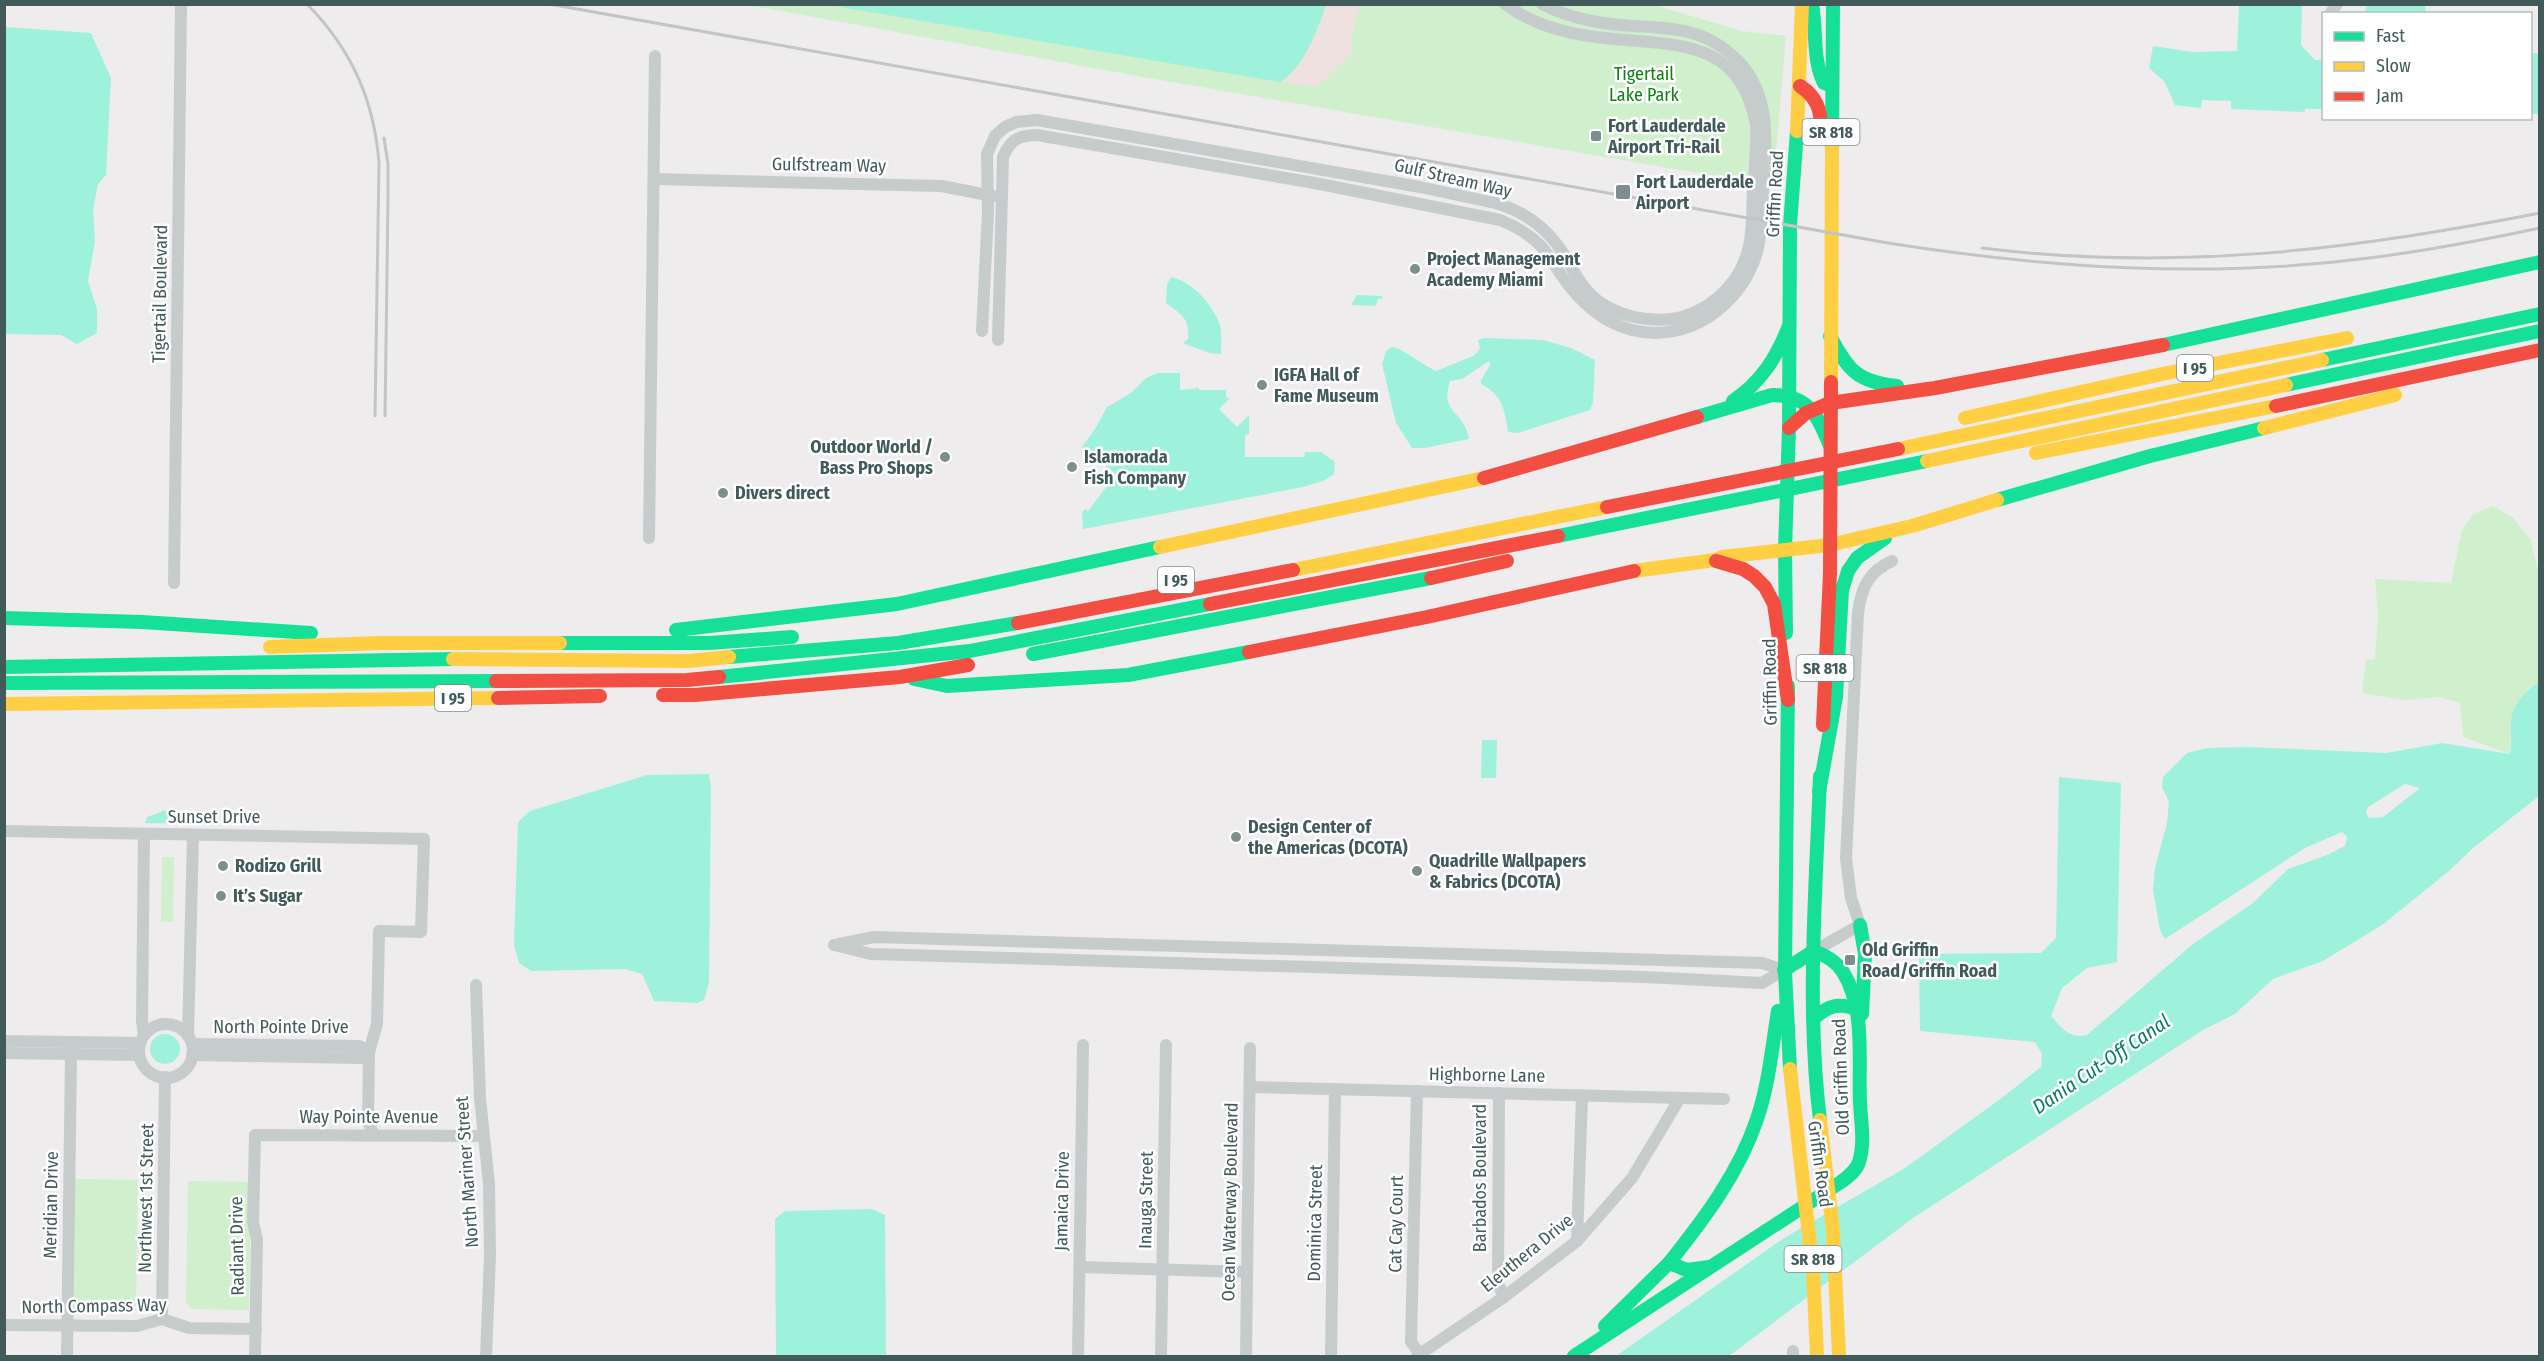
<svg xmlns="http://www.w3.org/2000/svg" width="2544" height="1361" font-family="'Fira Sans Condensed',sans-serif">
<style>
.green{fill:#d0efcd}
.sand{fill:#eee1df}
.water{fill:#9ef2dc;fill-rule:evenodd}
.lines{fill:none;stroke-linecap:round;stroke-linejoin:round}
.street{stroke:#c6cccc;stroke-width:12}
.fast{stroke:#16e098;stroke-width:14}
.slow{stroke:#ffcf43;stroke-width:14}
.jam{stroke:#f24e42;stroke-width:14}
.rail{stroke:#c1c5c6;stroke-width:3}
.poi-dot{fill:#7e8d8d;stroke:#fff;stroke-width:2}
.labels{text-anchor:middle;stroke-width:5;stroke-linejoin:round;paint-order:stroke}
.shield{fill:#fff;stroke:#7b8c8c;stroke-width:1.5}
.shield-label{font-size:16px;font-weight:bold;fill:#425a5a}
.park-label{font-size:18px;fill:#0e8111;stroke:#fff}
.poi-label{font-size:18px;font-weight:bold;fill:#425a5a;stroke:#fff;text-anchor:start}
.street-label{font-size:18px;fill:#425a5a;stroke:#fff}
.water-label{font-size:20px;font-style:italic;fill:#058060;stroke:#fff}
</style>
<rect width="100%" height="100%" fill="#eeeced"/>
<g class="green">
<path d="M749,5H1654L1742,31L1786,36L1773,186L1137,76Z"/>
<path d="M2493,506L2512,517L2531,540L2539,577L2540,682L2529,688L2512,715L2510,754L2463,737L2460,703L2439,697L2404,700L2362,693L2366,660L2375,659L2378,614L2375,579L2451,583L2462,530L2474,514Z"/>
<path d="M162,857H174L173,922H161Z"/>
<path d="M75,1179L138,1180L136,1306L126,1308H74Z"/>
<path d="M188,1181L251,1182L249,1310L192,1309L186,1302Z"/>
</g>
<path class="sand" d="M1326,5H1362C1353,21 1351,35 1352,53L1317,87L1280,82C1306,65 1316,32 1326,5Z"/>
<g class="water">
<path d="M829,5H1326C1316,32 1306,65 1280,82Z"/>
<path d="M2239,5L2302,6L2301,45L2315,60H2323V109H2305V112L2231,109V101L2202,100L2201,108L2175,105L2164,81L2149,68L2153,46L2193,52L2237,51Z"/>
<path d="M2367,5H2425L2426,13H2365Z"/>
<path d="M5,27L91,33L111,78L106,175L98,184L93,210L95,241L88,281L97,309V333L77,344L61,335L5,334Z"/>
<path d="M2530,53H2539V114H2531Z"/>
<path d="M1171,277C1192,281 1213,305 1220,325C1222,334 1221,344 1221,354L1209,353L1183,343L1188,339C1190,317 1180,314 1166,303L1167,284Z"/>
<path d="M1357,295L1382,296V299H1378L1376,306L1351,305Z"/>
<path d="M1484,338L1543,340L1571,348L1595,360L1593,402L1590,410L1518,433L1508,432C1505,410 1502,394 1481,384V380L1490,365L1489,361L1462,379L1450,381C1439,415 1465,410 1469,439L1424,448H1412L1396,423L1382,364L1386,351L1392,347C1402,348 1423,365 1436,371L1473,356L1480,349L1478,340Z"/>
<path d="M1158,373H1180V390L1199,388V390H1226V398H1230L1219,409L1237,427L1249,415V434L1245,435V457H1304L1305,452H1321L1335,462L1334,474L1323,481L1303,487L1083,529L1082,512L1085,509L1088,511L1116,474L1082,447L1095,429L1107,407L1131,393L1146,378Z"/>
<path d="M2539,682V796L2473,848L2449,871L2382,925L2323,961L2273,979L2235,1014L2203,1030L1913,1218L1729,1356H1616L1784,1238L1905,1168L2003,1097L2041,1067L2042,1054L2035,1042L1920,1031L1919,954L2041,953L2056,938L2059,777L2121,783L2117,962L2087,968L2062,988L2051,1016C2061,1027 2070,1040 2087,1035L2193,944L2253,903L2288,869L2327,855L2345,846L2347,837L2342,832L2305,848L2165,939L2160,930L2153,890L2155,868L2167,823L2169,802L2162,787L2163,777L2187,753L2207,748L2244,747L2386,753L2442,743L2510,754C2513,742 2509,728 2512,715C2515,702 2529,688 2539,682ZM2405,784L2420,788L2383,817L2369,818L2366,813L2368,807Z"/>
<path d="M1482,740H1497L1496,778H1481Z"/>
<path d="M709,774L711,788L709,983L704,1000L697,1003L654,1001L642,974L625,969L531,971L519,963L514,945L518,822L530,811L647,775Z"/>
<path d="M166,810L184,813L193,821L190,824L145,823L147,817Z"/>
<circle cx="165" cy="1049" r="15"/>
<path d="M872,1209L885,1215L886,1356H776L775,1219L785,1211Z"/>
</g>
<g class="lines">
<g class="street">
<path d="M2330,14L2337,4"/>
<path d="M654,179L941,186L993,196"/>
<path d="M982,331L988,212L987,154L995,136L1005,127L1016,122L1037,120L1420,187L1495,203C1528,212 1551,231 1568,261C1576,276 1584,290 1598,301C1619,316 1646,322 1672,319C1705,314 1735,289 1746,257C1753,236 1752,211 1753,189C1755,168 1757,146 1756,125C1739,32 1667,47 1596,37C1565,33 1530,23 1505,4"/>
<path d="M998,340L1003,157C1010,140 1019,135 1037,135L1320,184L1500,220C1515,226 1529,234 1541,246C1549,255 1555,266 1562,276C1579,301 1602,322 1632,330C1688,344 1742,305 1757,252C1763,229 1762,204 1764,180C1766,140 1770,97 1741,64C1700,19 1656,31 1603,23C1582,20 1561,14 1542,4"/>
<path d="M649,538L655,56"/>
<path d="M174,583L181,4"/>
<path d="M4,831L424,839L421,932L379,931L377,1024L369,1052L368,1122L374,1135"/>
<path d="M144,835L142,1021L144,1035"/>
<path d="M839,944L874,937L1762,963L1784,970"/>
<path d="M834,945L871,954L1645,977L1762,983L1784,970"/>
<path d="M1814,951L1860,925L1851,898L1846,858L1858,613C1861,589 1868,572 1892,561"/>
<path d="M476,985L480,1098L489,1184L490,1256L486,1356"/>
<circle cx="166" cy="1051" r="27"/>
<path d="M188,1036L193,836"/>
<path d="M4,1041L140,1043"/>
<path d="M192,1044L359,1046L369,1052"/>
<path d="M4,1053L139,1055"/>
<path d="M192,1055L360,1058L369,1052"/>
<path d="M1250,1087L1724,1099"/>
<path d="M1417,1091L1411,1342L1420,1354"/>
<path d="M1499,1093L1498,1284L1504,1297"/>
<path d="M1577,1241L1582,1095"/>
<path d="M1080,1267L1247,1272"/>
<path d="M162,1319L165,1077"/>
<path d="M4,1325L137,1326L162,1319L189,1328L256,1329"/>
<path d="M67,1356L71,1055"/>
<path d="M255,1356L257,1239L253,1222L255,1135L484,1136"/>
<path d="M1078,1356L1083,1045"/>
<path d="M1161,1356L1166,1045"/>
<path d="M1246,1356L1250,1048"/>
<path d="M1331,1356L1335,1089"/>
<path d="M1417,1356L1504,1297L1577,1241L1632,1178L1680,1098"/>
<path d="M1793,1356V1351"/>
</g>
<g class="fast">
<path d="M1812,4C1817,30 1812,59 1824,83L1832,86"/>
<path d="M1832,148L1833,4"/>
<path d="M1830,336C1848,370 1857,382 1897,386"/>
<path d="M2163,345L2540,262"/>
<path d="M2322,360L2540,314"/>
<path d="M2286,385L2540,331"/>
<path d="M1733,401C1762,381 1776,358 1789,326"/>
<path d="M1697,417L1772,395C1809,395 1817,415 1830,446"/>
<path d="M1997,500L2150,456L2264,428"/>
<path d="M1558,536L1927,461"/>
<path d="M4,618L142,622L311,633"/>
<path d="M676,630L897,604L1160,547"/>
<path d="M1786,633L1785,550L1789,428L1790,225L1797,131"/>
<path d="M560,643H709L792,637"/>
<path d="M1033,654L1431,578"/>
<path d="M729,657L898,643L1018,623"/>
<path d="M4,667L453,659"/>
<path d="M719,677L970,651L1210,604"/>
<path d="M914,679L947,686L1128,675L1249,652"/>
<path d="M4,683L496,681"/>
<path d="M1788,686L1785,972L1790,1069"/>
<path d="M1819,792L1836,697L1842,590L1848,571L1857,558L1885,538"/>
<path d="M1860,925L1865,954L1862,1014"/>
<path d="M1813,1019C1828,1006 1837,1002 1857,1009"/>
<path d="M1820,1120C1806,1007 1816,890 1820,776"/>
<path d="M1669,1263C1704,1219 1739,1173 1757,1119C1769,1084 1772,1047 1778,1011"/>
<path d="M1605,1326L1669,1263L1687,1270L1709,1267"/>
<path d="M1574,1356L1841,1182C1848,1177 1856,1171 1859,1162C1865,1143 1861,1122 1860,1103C1858,1062 1866,1009 1843,972C1836,961 1826,956 1814,951L1784,970"/>
</g>
<g class="slow">
<path d="M1797,131L1802,4"/>
<path d="M1831,382L1832,148"/>
<path d="M1965,418L2162,374L2347,338"/>
<path d="M2264,428L2395,395"/>
<path d="M1898,449L2322,360"/>
<path d="M2036,453L2276,406"/>
<path d="M1927,461L2286,385"/>
<path d="M1160,547L1484,478"/>
<path d="M1293,570L1607,507"/>
<path d="M1634,571L1715,560L1722,557L1829,545L1912,526L1997,500"/>
<path d="M270,647L381,643H560"/>
<path d="M453,659L688,661L729,657"/>
<path d="M4,704L498,698"/>
<path d="M1790,1069L1813,1270L1817,1356"/>
<path d="M1820,1120L1833,1231L1839,1356"/>
</g>
<g class="jam">
<path d="M1800,86C1817,97 1821,110 1821,129"/>
<path d="M2276,406L2540,350"/>
<path d="M1789,428L1806,413L1830,403L1935,388L2163,345"/>
<path d="M1484,478L1697,417"/>
<path d="M1607,507L1898,449"/>
<path d="M1716,561L1743,569L1754,576L1765,587L1774,604L1788,700"/>
<path d="M1431,578L1507,561"/>
<path d="M1210,604L1558,536"/>
<path d="M1018,623L1293,570"/>
<path d="M1249,652L1427,617L1634,571"/>
<path d="M496,681L687,680L719,677"/>
<path d="M663,695H695L900,677L968,665"/>
<path d="M498,698L600,696"/>
<path d="M1823,725L1830,573L1831,382"/>
</g>
<g class="rail">
<path d="M307,4C352,50 374,100 379,163L375,416"/>
<path d="M549,4L1888,243C2047,268 2208,279 2369,258C2426,251 2483,240 2540,228"/>
<path d="M384,138L388,164V199L385,416"/>
<path d="M1982,248C2174,272 2351,250 2540,213"/>
</g>
</g>
<g class="poi-dot">
<rect x="1590" y="130" width="12" height="12" rx="3"/>
<rect x="1615" y="184" width="16" height="16" rx="3"/>
<circle cx="1415" cy="269" r="6"/>
<circle cx="1262" cy="385" r="6"/>
<circle cx="945" cy="457" r="6"/>
<circle cx="1072" cy="467" r="6"/>
<circle cx="723" cy="493" r="6"/>
<circle cx="1236" cy="837" r="6"/>
<circle cx="223" cy="866" r="6"/>
<circle cx="1417" cy="871" r="6"/>
<circle cx="221" cy="896" r="6"/>
<rect x="1844" y="954" width="12" height="12" rx="3"/>
</g>
<g class="labels">
<g class="shield">
<rect x="1802.5" y="119" width="57" height="26" rx="4.5"/>
<rect x="2177" y="355" width="36" height="26" rx="4.5"/>
<rect x="1158" y="567" width="36" height="26" rx="4.5"/>
<rect x="1796.5" y="655" width="57" height="26" rx="4.5"/>
<rect x="435" y="685" width="36" height="26" rx="4.5"/>
<rect x="1784.5" y="1246" width="57" height="26" rx="4.5"/>
</g>
<g class="shield-label">
<text x="1831" y="138">SR 818</text>
<text x="2195" y="374">I 95</text>
<text x="1176" y="586">I 95</text>
<text x="1825" y="674">SR 818</text>
<text x="453" y="704">I 95</text>
<text x="1813" y="1265">SR 818</text>
</g>
<g class="park-label">
<text x="1644" y="80">Tigertail<tspan x="1644" dy="21">Lake Park</tspan></text>
</g>
<g class="poi-label">
<text x="1608" y="132">Fort Lauderdale<tspan x="1608" dy="21">Airport Tri-Rail</tspan></text>
<text x="1636" y="188">Fort Lauderdale<tspan x="1636" dy="21">Airport</tspan></text>
<text x="1427" y="265">Project Management<tspan x="1427" dy="21">Academy Miami</tspan></text>
<text x="1274" y="381">IGFA Hall of<tspan x="1274" dy="21">Fame Museum</tspan></text>
<text x="933" y="453" text-anchor="end">Outdoor World /<tspan x="933" dy="21">Bass Pro Shops</tspan></text>
<text x="1084" y="463">Islamorada<tspan x="1084" dy="21">Fish Company</tspan></text>
<text x="735" y="499">Divers direct</text>
<text x="1248" y="833">Design Center of<tspan x="1248" dy="21">the Americas (DCOTA)</tspan></text>
<text x="1429" y="867">Quadrille Wallpapers<tspan x="1429" dy="21">&amp; Fabrics (DCOTA)</tspan></text>
<text x="235" y="872">Rodizo Grill</text>
<text x="233" y="902">It’s Sugar</text>
<text x="1862" y="956">Old Griffin<tspan x="1862" dy="21">Road/Griffin Road</tspan></text>
</g>
<g class="street-label">
<text transform="translate(829 165) rotate(1)" y="6">Gulfstream Way</text>
<text transform="translate(1453 178) rotate(13)" y="6">Gulf Stream Way</text>
<text transform="translate(1775 194) rotate(-87)" y="6">Griffin Road</text>
<text transform="translate(160 294) rotate(-89)" y="6">Tigertail Boulevard</text>
<text transform="translate(1770 682) rotate(-91)" y="6">Griffin Road</text>
<text x="214" y="823">Sunset Drive</text>
<text x="281" y="1033">North Pointe Drive</text>
<text transform="translate(1487 1075) rotate(1)" y="6">Highborne Lane</text>
<text transform="translate(1841 1077) rotate(-92)" y="6">Old Griffin Road</text>
<text x="369" y="1123">Way Pointe Avenue</text>
<text transform="translate(1820 1164) rotate(82)" y="6">Griffin Road</text>
<text transform="translate(467 1172) rotate(-94)" y="6">North Mariner Street</text>
<text transform="translate(1480 1178) rotate(-90)" y="6">Barbados Boulevard</text>
<text transform="translate(146 1198) rotate(-89)" y="6">Northwest 1st Street</text>
<text transform="translate(1146 1200) rotate(-89)" y="6">Inauga Street</text>
<text transform="translate(1062 1201) rotate(-89)" y="6">Jamaica Drive</text>
<text transform="translate(1230 1202) rotate(-89)" y="6">Ocean Waterway Boulevard</text>
<text transform="translate(51 1205) rotate(-89)" y="6">Meridian Drive</text>
<text transform="translate(1315 1223) rotate(-89)" y="6">Dominica Street</text>
<text transform="translate(1396 1224) rotate(-89)" y="6">Cat Cay Court</text>
<text transform="translate(237 1246) rotate(-91)" y="6">Radiant Drive</text>
<text transform="translate(1527 1253) rotate(-39)" y="6">Eleuthera Drive</text>
<text transform="translate(94 1306) rotate(-1)" y="6">North Compass Way</text>
</g>
<g class="water-label">
<text transform="translate(2101 1064) rotate(-34)" y="7">Dania Cut-Off Canal</text>
</g>
</g>
<rect width="2544" height="1361" fill="none" stroke="#425a5a" stroke-width="12"/>
<rect x="2322" y="12" width="210" height="108" fill="#ffffff" stroke="#b3bdbd" stroke-width="1.5"/>
<rect x="2334" y="32" width="30" height="9" fill="#16e098" stroke="#b3bdbd" stroke-width="1.5"/>
<text x="2376" y="42" font-size="18" fill="#425a5a">Fast</text>
<rect x="2334" y="62" width="30" height="9" fill="#ffcf43" stroke="#b3bdbd" stroke-width="1.5"/>
<text x="2376" y="72" font-size="18" fill="#425a5a">Slow</text>
<rect x="2334" y="92" width="30" height="9" fill="#f24e42" stroke="#b3bdbd" stroke-width="1.5"/>
<text x="2376" y="102" font-size="18" fill="#425a5a">Jam</text>
</svg>
